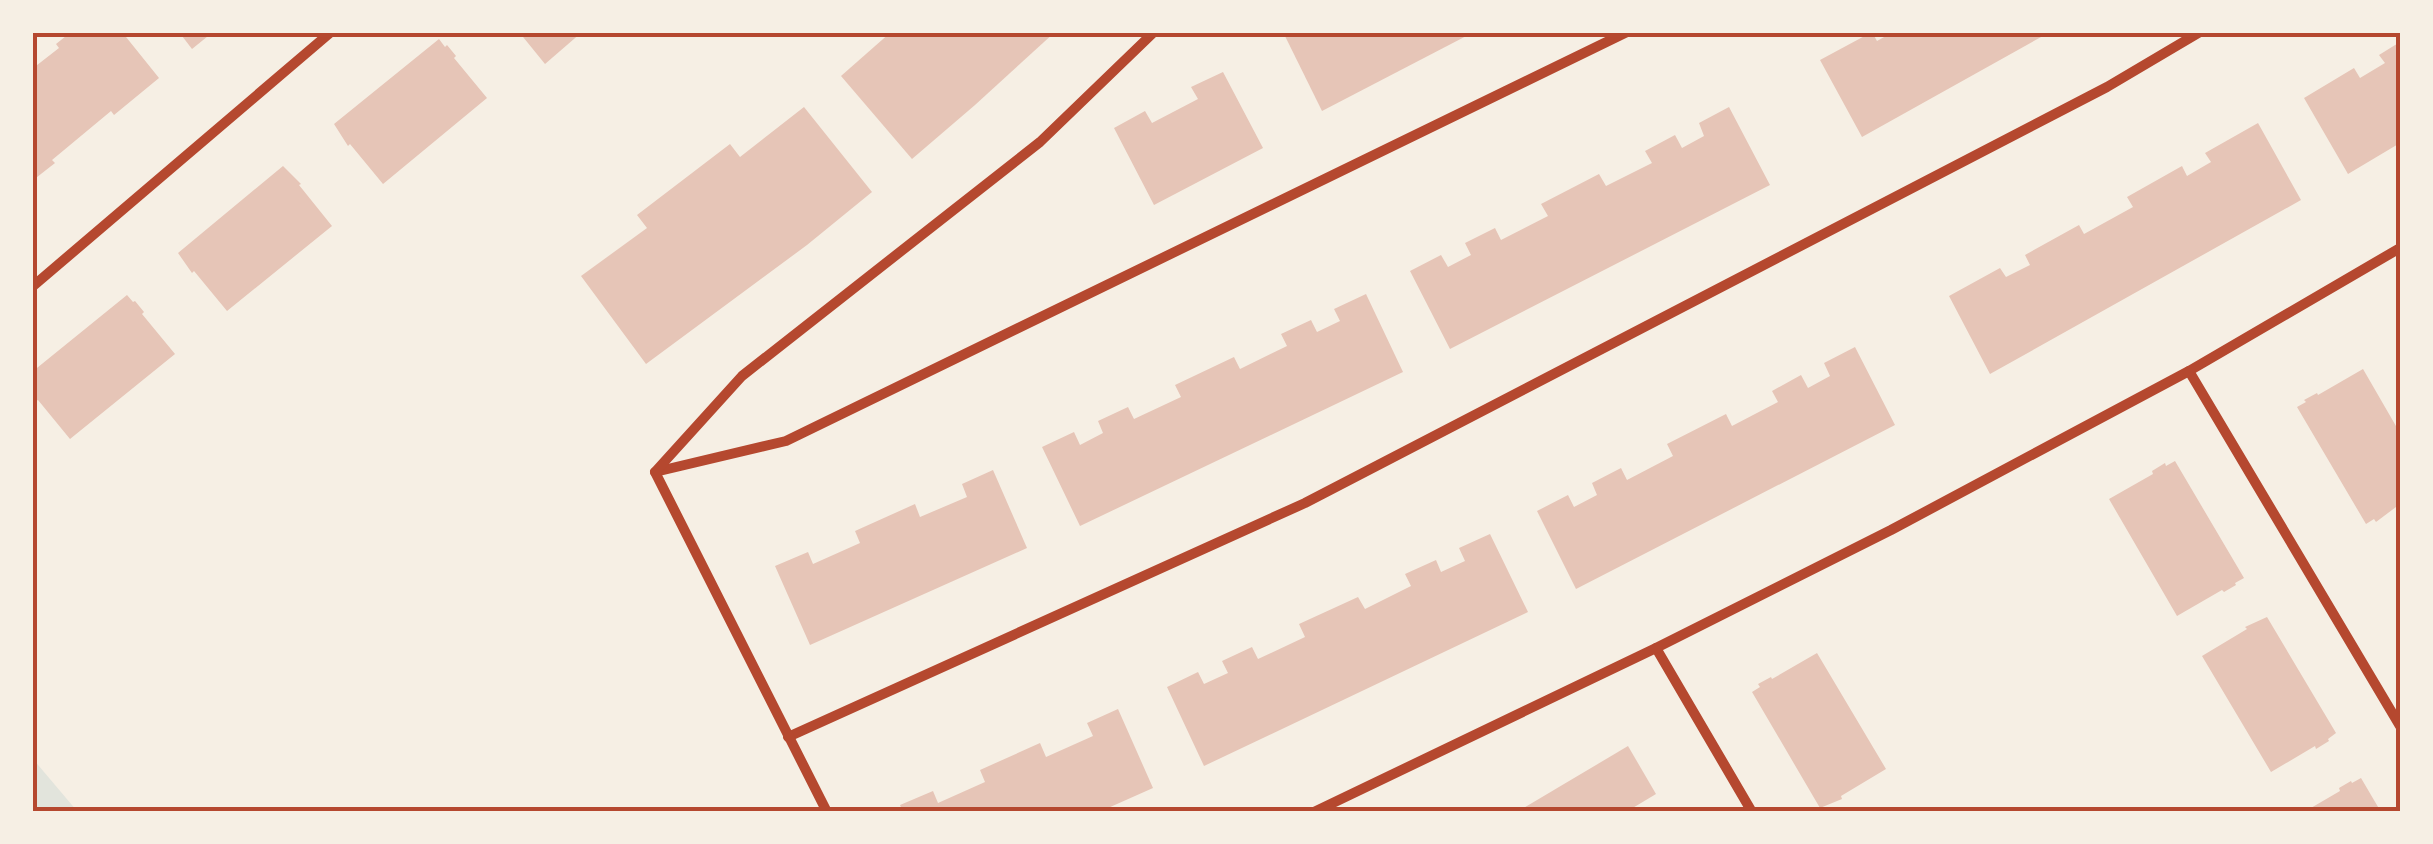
<svg xmlns="http://www.w3.org/2000/svg" width="2433" height="844" font-family="Signika,sans-serif">
<style>
.green{fill:#e2e4dc}
.building{fill:#e6c5b7}
.lines{fill:none;stroke-linecap:round;stroke-linejoin:round}
.minor{stroke:#b5482f;stroke-width:10}
.neatline{fill:none;stroke:#b5482f;stroke-width:4}
</style>
<rect width="100%" height="100%" fill="#f6efe4"/>
<path class="green" d="M33,759L77,811H33Z"/>
<g class="building">
<path d="M71,32H122L159,78L114,115L111,111L52,160L55,163L32,181V69L59,48L56,44Z"/>
<path d="M179,32H213L192,49Z"/>
<path d="M519,32H582L545,64Z"/>
<path d="M891,32H1055L975,105L912,159L841,76Z"/>
<path d="M1283,32H1474L1322,111Z"/>
<path d="M1872,32L1877,41L1893,32H2050L1862,137L1820,60Z"/>
<path d="M439,39L445,47L447,45L456,56L454,58L487,98L383,184L350,144L348,146L334,124Z"/>
<path d="M2400,42V143L2348,174L2304,98L2354,68L2360,78L2385,63L2379,55Z"/>
<path d="M1223,72L1263,148L1154,205L1114,128L1145,111L1152,123L1198,99L1191,87Z"/>
<path d="M804,107L872,192L807,245L646,364L581,276L647,228L637,215L730,144L740,157Z"/>
<path d="M1729,107L1770,185L1450,349L1410,271L1441,255L1448,267L1471,255L1465,243L1495,228L1501,240L1548,216L1541,204L1599,174L1606,186L1652,163L1645,151L1675,135L1682,148L1704,136L1699,123Z"/>
<path d="M2258,123L2301,200L1990,374L1949,296L2000,268L2006,277L2030,265L2025,255L2079,225L2084,234L2133,207L2127,197L2182,166L2187,176L2211,162L2205,153Z"/>
<path d="M283,166L301,184L299,185L332,226L227,311L194,271L192,273L178,253Z"/>
<path d="M1366,294L1403,372L1080,526L1042,447L1074,432L1080,445L1103,433L1098,421L1128,407L1134,419L1181,397L1175,385L1234,357L1240,369L1287,346L1281,334L1311,320L1317,332L1340,321L1334,309Z"/>
<path d="M127,295L133,302L135,301L144,312L142,314L175,354L70,439L38,400L36,401L32,397V372Z"/>
<path d="M1855,347L1895,425L1576,589L1537,511L1568,495L1574,507L1597,495L1592,483L1621,468L1627,480L1673,456L1667,444L1726,414L1732,426L1778,402L1772,391L1801,375L1808,388L1830,376L1824,363Z"/>
<path d="M2363,369L2400,433V504L2376,522L2374,519L2366,524L2297,407L2306,402L2304,400L2317,393L2318,395Z"/>
<path d="M2175,461L2244,578L2235,583L2236,585L2224,592L2222,590L2177,616L2109,499L2153,474L2152,471L2165,463L2166,466Z"/>
<path d="M993,470L1027,548L810,645L775,566L808,552L813,564L860,543L855,531L915,504L920,517L967,497L962,484Z"/>
<path d="M1490,534L1528,612L1204,766L1167,687L1198,672L1204,684L1228,673L1222,661L1252,647L1258,659L1305,637L1299,624L1358,597L1365,609L1411,586L1405,574L1436,560L1441,572L1465,561L1459,548Z"/>
<path d="M2267,617L2336,733L2328,739L2329,741L2316,749L2315,746L2271,772L2202,656L2247,629L2245,627Z"/>
<path d="M1817,653L1886,769L1841,796L1842,799L1820,808L1752,692L1760,687L1758,684L1771,677L1772,679Z"/>
<path d="M1118,709L1153,788L1099,812H903L900,805L933,791L938,803L985,782L980,770L1040,743L1046,757L1093,736L1087,723Z"/>
<path d="M1628,746L1656,794L1626,812H1517Z"/>
<path d="M2361,778L2381,812H2304L2340,791L2339,788L2351,781L2352,783Z"/>
</g>
<g class="lines">
<g class="minor">
<path d="M32,287L331,32"/>
<path d="M2189,371L2400,726"/>
<path d="M655,472L786,441L1627,32"/>
<path d="M1656,648L1752,812"/>
<path d="M788,737L1305,503L2107,87L2200,32"/>
<path d="M827,812L655,472L742,376L1040,142L1154,32"/>
<path d="M1314,812L1656,648L1891,530L2189,371L2400,248"/>
</g>
</g>
<rect width="2433" height="844" fill="none" stroke="#f6efe4" stroke-width="70"/>
<rect x="35" y="35" width="2363" height="774" class="neatline"/>
</svg>
